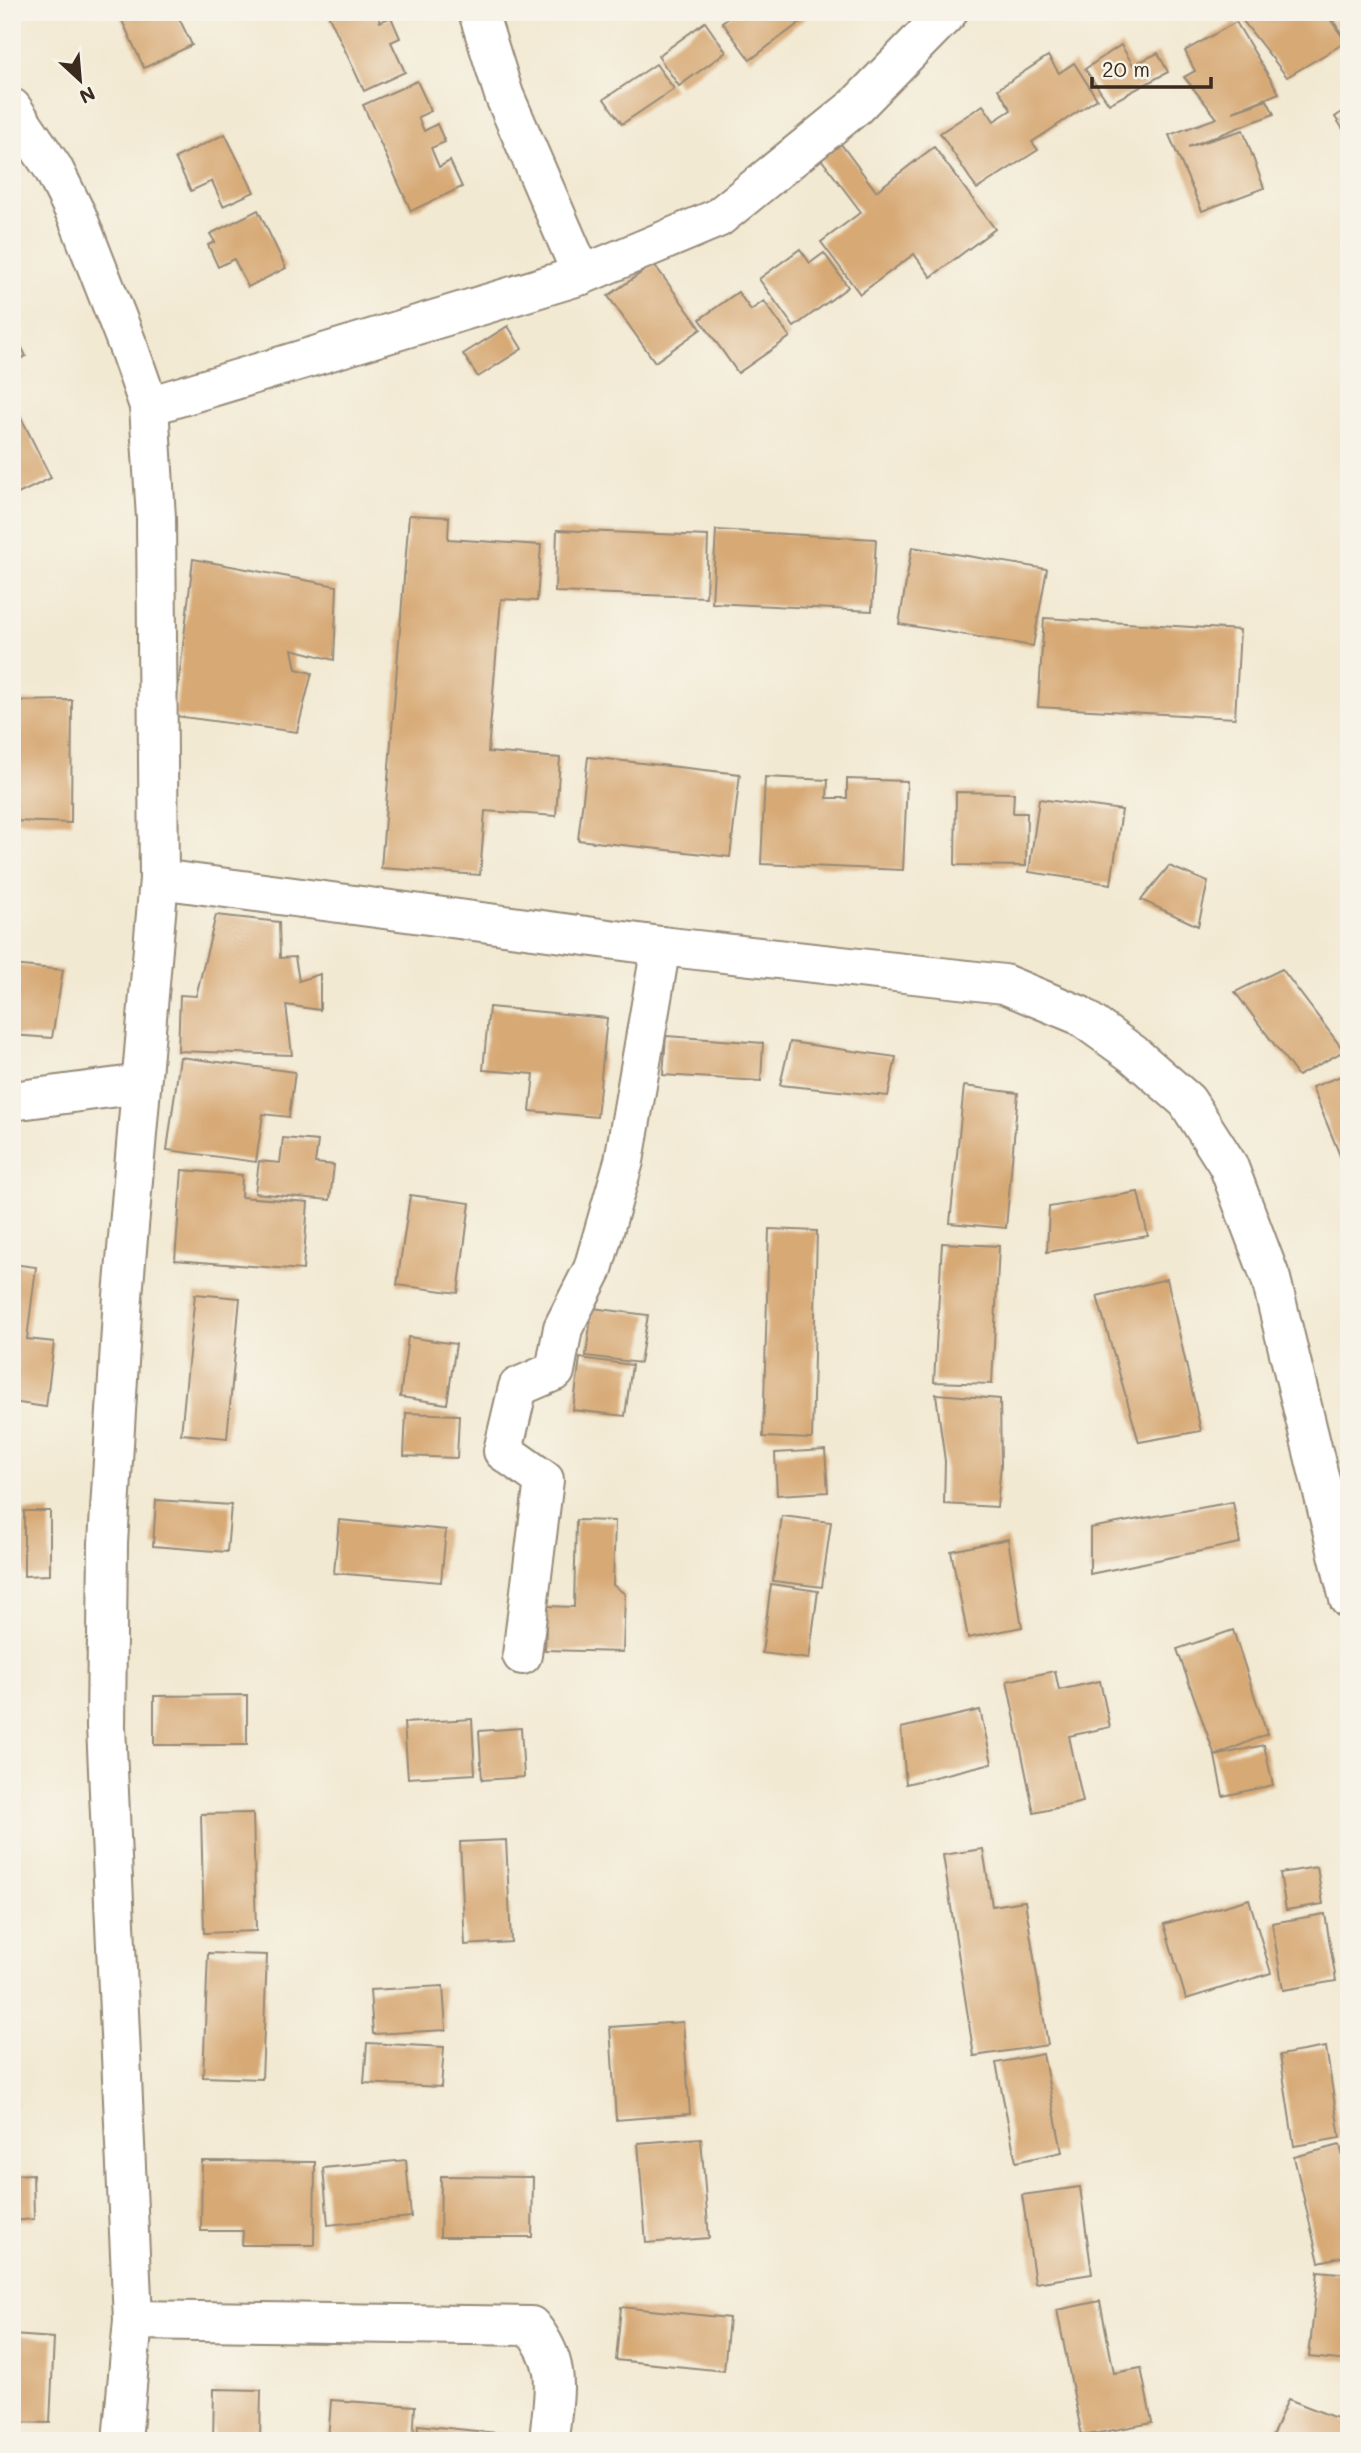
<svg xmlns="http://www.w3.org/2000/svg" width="1361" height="2453" font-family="Mali,sans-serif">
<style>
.building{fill:#d7a975}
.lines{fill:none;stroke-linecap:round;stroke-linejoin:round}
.minor-casing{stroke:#968a78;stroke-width:42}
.tertiary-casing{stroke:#968a78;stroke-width:42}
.minor{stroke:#fff;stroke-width:38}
.tertiary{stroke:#fff;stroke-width:38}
</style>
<rect width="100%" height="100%" fill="#f7f3e8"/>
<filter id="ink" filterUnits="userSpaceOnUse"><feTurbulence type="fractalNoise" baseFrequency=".0143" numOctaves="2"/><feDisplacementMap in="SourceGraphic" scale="14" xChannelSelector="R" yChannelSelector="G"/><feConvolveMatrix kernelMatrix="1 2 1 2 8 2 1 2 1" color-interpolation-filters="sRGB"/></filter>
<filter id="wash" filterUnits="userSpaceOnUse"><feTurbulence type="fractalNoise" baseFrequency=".00686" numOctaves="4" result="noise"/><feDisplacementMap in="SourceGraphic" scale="28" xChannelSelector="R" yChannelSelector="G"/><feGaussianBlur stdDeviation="1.57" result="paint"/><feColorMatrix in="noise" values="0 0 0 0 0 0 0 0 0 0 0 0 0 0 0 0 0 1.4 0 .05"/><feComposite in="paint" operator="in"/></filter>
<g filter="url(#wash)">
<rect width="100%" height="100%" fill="#f2e9d2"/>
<g id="blocks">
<g class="building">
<path d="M118,12H176L192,45L144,68Z"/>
<path d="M327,12H376L380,22L391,17L400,38L391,42L405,72L364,91Z"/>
<path d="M736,12H814L750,60L722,22Z"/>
<path d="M1255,12H1325L1346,42L1287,77L1243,21Z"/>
<path d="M1329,12H1349V46L1345,40Z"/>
<path d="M705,22L726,52L679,86L658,56Z"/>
<path d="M1236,22L1279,93L1233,112L1267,100L1274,114L1188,147L1243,130L1264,188L1202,211L1169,135L1217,118L1184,77L1195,71L1185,51Z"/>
<path d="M1121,45L1133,65L1158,53L1168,72L1109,104L1085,69Z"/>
<path d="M1048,56L1059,73L1074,63L1097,99L1032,142L1038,150L977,189L940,133L983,105L994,121L1011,110L998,89Z"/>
<path d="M656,64L674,89L622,124L604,99Z"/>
<path d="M417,81L431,111L418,117L424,131L437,124L445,142L431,148L439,167L450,161L462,187L411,211L363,105Z"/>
<path d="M1349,107V138L1335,117Z"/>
<path d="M832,132L876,191L934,147L995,229L931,277L914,254L860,294L821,242L861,212L812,147Z"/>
<path d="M225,134L254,192L223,206L212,181L191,191L175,158Z"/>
<path d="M258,210L286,268L248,287L234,259L218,267L208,245L215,242L210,234Z"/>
<path d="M800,249L810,263L824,253L848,287L794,327L759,279Z"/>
<path d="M654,264L701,329L655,362L608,296Z"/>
<path d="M738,292L751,310L764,301L790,337L738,373L700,319Z"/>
<path d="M508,326L522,349L478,377L463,354Z"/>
<path d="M15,334L26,356L12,363V335Z"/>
<path d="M12,399L51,478L12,497Z"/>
<path d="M409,515L449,517L448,539L541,545L537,601L501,599L488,752L560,758L556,816L485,811L480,875L381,868Z"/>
<path d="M557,530L708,536L706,597L555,592Z"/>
<path d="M716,530L876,539L872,611L712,603Z"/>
<path d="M912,547L1047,569L1033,646L899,624Z"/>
<path d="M193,559L337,586L334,660L292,649L296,669L312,673L297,732L175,716Z"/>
<path d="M1044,618L1240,630L1235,718L1038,707Z"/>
<path d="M72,700L71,823L12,821V701Z"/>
<path d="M588,757L740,774L730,857L578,840Z"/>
<path d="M765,777L828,780L827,798H847V779L907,781L903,870L761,864Z"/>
<path d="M956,792L1014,793L1013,813H1027L1026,866L955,865Z"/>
<path d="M1039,799L1122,810L1111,884L1029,872Z"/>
<path d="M1169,866L1208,882L1198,926L1141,900Z"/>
<path d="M216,915L279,922L280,958L295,957L299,981L320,974V1010L286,1005L292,1055L178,1051L180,995L196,996Z"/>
<path d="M12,965L63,970L52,1038L12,1035Z"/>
<path d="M1282,969L1344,1051L1298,1076L1235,992Z"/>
<path d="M489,1007L607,1018L597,1117L530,1111L534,1074L483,1070Z"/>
<path d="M666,1036L763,1043L761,1081L663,1075Z"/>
<path d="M790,1042L896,1057L888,1096L780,1085Z"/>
<path d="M180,1057L295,1072L289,1117L263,1114L256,1162L167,1150Z"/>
<path d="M1349,1073V1160L1343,1163L1312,1087Z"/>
<path d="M964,1086L1018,1093L1006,1228L950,1223Z"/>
<path d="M283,1138L318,1141L315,1163L334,1165L330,1200L255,1193L259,1161L280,1163Z"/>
<path d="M182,1170L242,1175L241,1197L308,1202L303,1270L175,1260Z"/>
<path d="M1138,1192L1148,1236L1047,1252L1049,1207Z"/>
<path d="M410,1195L470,1203L458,1293L397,1285Z"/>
<path d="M769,1229L817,1231L812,1439L763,1437Z"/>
<path d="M942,1243L999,1246L992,1384L934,1382Z"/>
<path d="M12,1264L36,1267L27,1339L54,1342L46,1407L12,1402Z"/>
<path d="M1167,1279L1201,1431L1139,1442L1097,1296Z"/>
<path d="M195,1294L240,1298L227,1438L181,1434Z"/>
<path d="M592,1308L648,1315L640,1363L586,1356Z"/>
<path d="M408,1337L456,1344L447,1404L400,1397Z"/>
<path d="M580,1358L632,1365L625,1416L573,1410Z"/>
<path d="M936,1394L1000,1399L1001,1465L997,1507L944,1504L945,1461Z"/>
<path d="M406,1413L459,1415L457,1458L404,1456Z"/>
<path d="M825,1450L828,1492L777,1495L775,1453Z"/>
<path d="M156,1500L231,1505L227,1552L153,1546Z"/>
<path d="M1233,1502L1240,1543L1090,1574V1528Z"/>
<path d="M24,1511H50V1575L24,1576Z"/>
<path d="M782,1516L831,1522L822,1587L773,1581Z"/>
<path d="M339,1520L446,1530L441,1582L334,1573Z"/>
<path d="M576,1520L615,1521L613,1585L625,1594L623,1652L545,1650L547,1606L574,1607Z"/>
<path d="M1008,1539L1022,1627L968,1638L951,1551Z"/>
<path d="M771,1584L818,1591L809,1659L762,1653Z"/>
<path d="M1233,1630L1267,1734L1215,1756L1177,1649Z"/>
<path d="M1055,1671L1059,1690L1100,1681L1110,1727L1069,1736L1083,1802L1034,1813L1007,1681Z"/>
<path d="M247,1695V1745H154V1696Z"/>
<path d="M980,1710L992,1763L906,1784L901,1728Z"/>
<path d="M472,1719L475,1774L408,1778L404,1723Z"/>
<path d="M521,1728L524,1777L482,1780L479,1731Z"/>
<path d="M1264,1745L1273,1785L1223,1796L1215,1756Z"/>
<path d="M253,1813L256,1931L204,1933L201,1814Z"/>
<path d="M506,1840L511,1942L465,1945L460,1842Z"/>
<path d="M983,1849L992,1906L1025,1901L1048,2045L974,2056L943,1855Z"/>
<path d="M1317,1867L1323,1904L1286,1910L1280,1873Z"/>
<path d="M1249,1899L1271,1973L1186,1999L1164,1924Z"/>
<path d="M1325,1914L1336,1981L1283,1990L1272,1923Z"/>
<path d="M208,1953L267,1955L262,2079L203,2077Z"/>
<path d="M443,1986L446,2030L373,2034L370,1990Z"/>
<path d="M683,2022L690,2114L616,2120L610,2027Z"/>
<path d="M367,2043L444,2047L441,2087L364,2083Z"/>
<path d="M12,2044H15L16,2107H12Z"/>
<path d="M1326,2047L1340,2138L1294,2146L1280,2055Z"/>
<path d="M1043,2054L1062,2152L1016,2162L996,2063Z"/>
<path d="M701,2138L709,2238L646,2243L638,2143Z"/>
<path d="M1340,2145L1349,2183V2255L1319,2262L1294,2157Z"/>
<path d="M406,2160L411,2217L328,2225L323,2168Z"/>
<path d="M202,2161L315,2162L314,2245H242L243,2231H201Z"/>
<path d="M33,2174L34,2219L12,2221V2175Z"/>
<path d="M441,2176L533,2177L532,2237H440Z"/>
<path d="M1080,2187L1092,2274L1035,2283L1022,2195Z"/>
<path d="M1318,2271L1349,2274V2361L1309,2357Z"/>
<path d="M1100,2301L1114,2373L1141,2368L1152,2423L1082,2436L1057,2310Z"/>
<path d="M621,2307L729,2318L724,2371L616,2360Z"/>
<path d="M12,2335L54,2338L50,2423L12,2422Z"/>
<path d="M214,2389L261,2390L260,2441H213Z"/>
<path d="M1288,2399L1349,2423L1345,2441H1270Z"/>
<path d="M331,2400L415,2406L413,2441H328Z"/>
<path d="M418,2425L515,2435V2441H417Z"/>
</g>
</g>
</g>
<g filter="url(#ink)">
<use href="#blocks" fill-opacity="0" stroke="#968a78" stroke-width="2"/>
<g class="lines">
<defs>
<g id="minor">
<path d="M478,12L504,95L582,275"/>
<path d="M149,406L582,275L718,218L855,107L948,12"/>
<path d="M159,879L661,946L1004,984L1079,1015L1133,1054L1187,1101L1228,1165L1271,1279L1349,1599"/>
<path d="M12,1101L141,1084"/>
<path d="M522,1655L544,1480L503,1451L518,1387L555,1371L563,1328L593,1269L624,1161L661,946"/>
<path d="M133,2320L531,2326C564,2367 553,2392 549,2441"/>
</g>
<path id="tertiary" d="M12,108L53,168L77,216L128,346L149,406L156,518L159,879L123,1296L108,1543L106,1726L133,2320L122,2441"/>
</defs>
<use href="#minor" class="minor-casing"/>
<use href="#tertiary" class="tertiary-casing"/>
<use href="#minor" class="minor"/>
<use href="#tertiary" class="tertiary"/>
</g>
</g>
<rect width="1361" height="2453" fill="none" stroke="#f7f3e8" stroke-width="42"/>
<g transform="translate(80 80) rotate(154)" stroke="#f7f3e8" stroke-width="5" paint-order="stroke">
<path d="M0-5L12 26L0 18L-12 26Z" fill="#3b2a1e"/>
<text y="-10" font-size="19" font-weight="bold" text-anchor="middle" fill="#3b2a1e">N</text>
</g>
<path d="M1092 77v10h119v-10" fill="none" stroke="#3b2a1e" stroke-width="3.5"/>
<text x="1102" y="77" font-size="21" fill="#3b2a1e" stroke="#f7f3e8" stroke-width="5" paint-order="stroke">20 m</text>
</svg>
